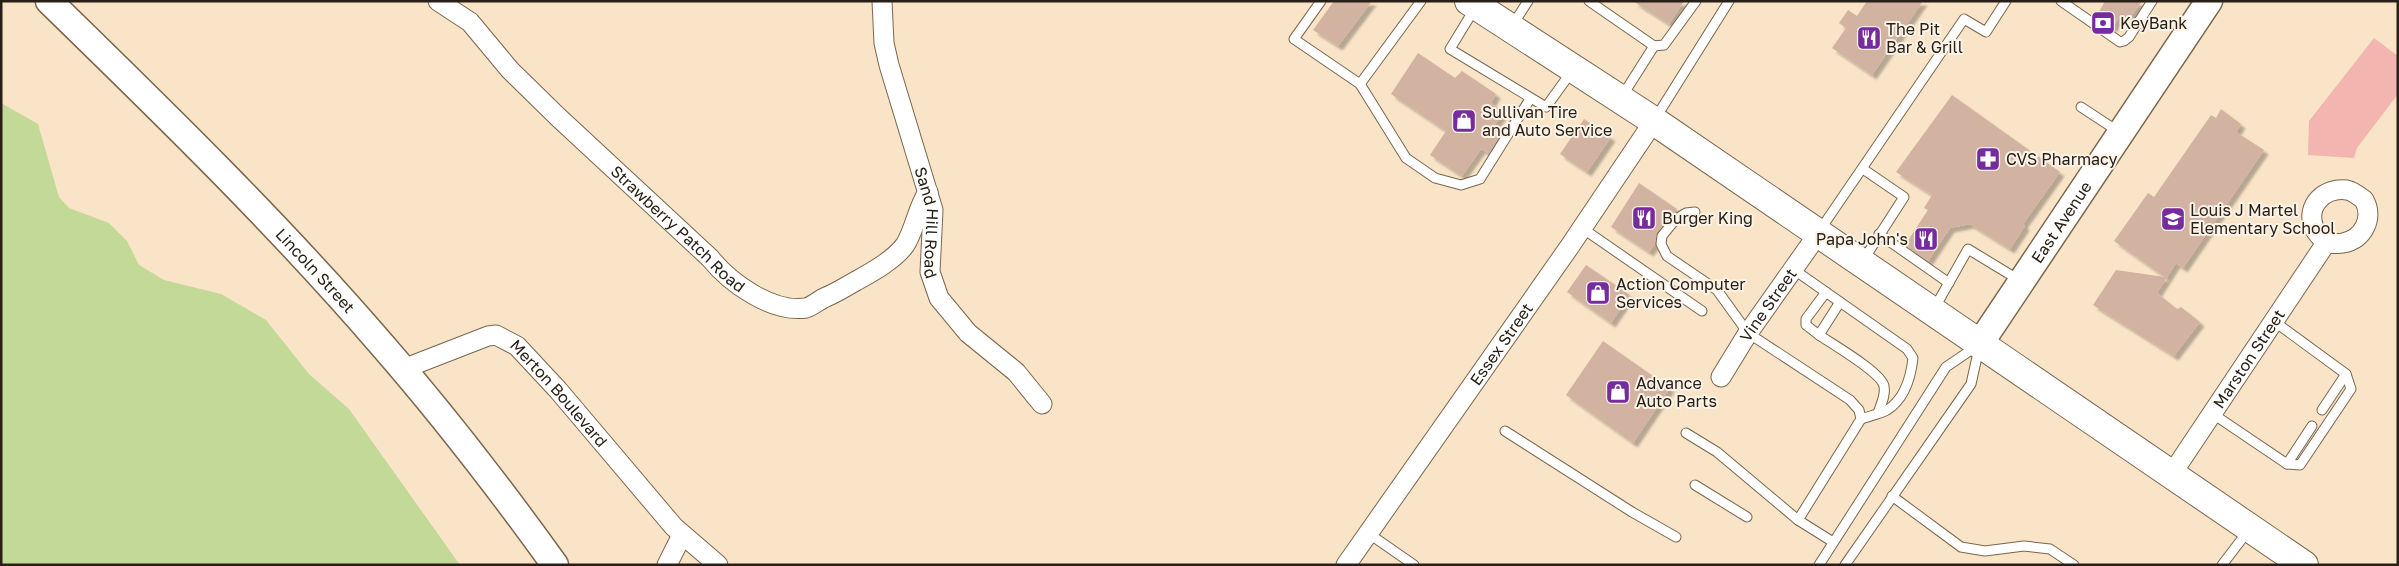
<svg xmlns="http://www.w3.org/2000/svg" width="2399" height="566" font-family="'Golos Text',sans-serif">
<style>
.green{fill:#f2b5af}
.water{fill:#c3d998}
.building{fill:#d2b2a1;filter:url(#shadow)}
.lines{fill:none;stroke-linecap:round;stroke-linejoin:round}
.service-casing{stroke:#79664d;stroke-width:11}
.minor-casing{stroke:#79664d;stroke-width:21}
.secondary-casing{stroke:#79664d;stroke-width:29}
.trunk-casing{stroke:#79664d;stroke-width:30}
.service{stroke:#fff;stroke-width:9}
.minor{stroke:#fff;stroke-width:19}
.secondary{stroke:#fff;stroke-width:26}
.trunk{stroke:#fff;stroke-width:28}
.labels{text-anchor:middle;stroke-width:4;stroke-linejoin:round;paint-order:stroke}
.poi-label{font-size:16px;fill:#282016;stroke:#fcf3e8;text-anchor:start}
.street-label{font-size:16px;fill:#282016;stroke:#fcf3e8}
</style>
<defs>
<filter id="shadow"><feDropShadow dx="4.5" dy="4.5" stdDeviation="1" flood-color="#0004"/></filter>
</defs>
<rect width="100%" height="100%" fill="#fae4c7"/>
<path class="green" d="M2374,38L2398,56V94L2357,148L2354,158L2308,155L2309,121Z"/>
<path class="water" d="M1,103L38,124L59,197L69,208L109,223L127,241L139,265L164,280L221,294L266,320L309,374L349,409L460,565H1Z"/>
<g class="building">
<path d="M1334,1H1372L1338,46L1313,30Z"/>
<path d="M1633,1H1684L1669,24Z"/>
<path d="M1867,1H1923L1872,75L1832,48L1846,28L1839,23L1848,10L1857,16Z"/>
<path d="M2105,1H2142L2130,18L2122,13L2112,28L2096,17Z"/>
<path d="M1418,53L1455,78L1462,71L1496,94L1491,103L1504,112L1491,130L1499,136L1489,154L1481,149L1462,176L1430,155L1446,131L1391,94Z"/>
<path d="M1952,95L2060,172L2023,224L2025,226L2010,249L1970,224L1950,228L1928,261L1905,245L1928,210L1924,208L1932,195L1896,172Z"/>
<path d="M2221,109L2241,124L2236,132L2264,150L2183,268L2176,263L2157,293L2177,309L2181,307L2200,322L2174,356L2093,305L2116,270L2165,277L2114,241L2148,193L2154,197L2211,115L2216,118Z"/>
<path d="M1584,119L1611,137L1587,172L1560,154Z"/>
<path d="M1639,183L1677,209L1657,232L1655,244L1649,252L1611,227Z"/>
<path d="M1586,265L1630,295L1611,323L1567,292Z"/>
<path d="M1603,341L1670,388L1633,443L1566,395Z"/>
</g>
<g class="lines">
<defs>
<g id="service">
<path d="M1321,1L1294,39L1360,84L1421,1"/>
<path d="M1589,1L1654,46L1621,98"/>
<path d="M2061,1L2120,42L2124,41L2129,37L2152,1"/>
<path d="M1475,8L1450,49L1546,107L1572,71"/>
<path d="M1512,26L1528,1"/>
<path d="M1654,46L1664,45L1696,1"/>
<path d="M1360,84L1406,158L1435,178L1461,185L1480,179L1530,99"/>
<path d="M2081,107L2119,132"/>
<path d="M1655,119L1729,1"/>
<path d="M1863,169L1904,197L1864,259"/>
<path d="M1695,212L1686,213L1675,220L1662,236L1661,244L1667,256L1717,290L1748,333L1850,400L1859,410L1861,419L1798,520"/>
<path d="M1582,228L1702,311"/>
<path d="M1820,230L1964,19L1986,32L2006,1"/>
<path d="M1879,234L1949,283"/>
<path d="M1793,269L1907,349L1913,358C1911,376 1905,399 1887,410C1880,414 1869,416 1861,419"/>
<path d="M1840,302L1819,335C1832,344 1881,372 1884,386C1886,395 1881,404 1878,413"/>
<path d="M1934,309L1968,249L2019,280"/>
<path d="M1819,335L1806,325V319L1826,292"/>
<path d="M2322,410L2346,374"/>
<path d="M2213,414L2287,464L2300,465L2351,389L2346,374L2275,322"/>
<path d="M1505,431L1632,512L1676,537"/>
<path d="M1686,433L1717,452L1798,520L1833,542"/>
<path d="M2287,464L2312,426"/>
<path d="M1695,485L1747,517"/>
<path d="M1892,496L1961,547L1985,551L2024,546L2050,549L2074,565"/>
<path d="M1368,533L1414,565"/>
<path d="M1819,565L1946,367L1977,346"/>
<path d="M1845,565L1971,384L1979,348"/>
<path d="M2222,565L2248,531"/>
</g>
<g id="minor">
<path id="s1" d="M438,1L470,22L510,70L558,117L710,258C730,283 772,313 806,308C813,306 819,300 826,297C838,292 845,287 856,281C872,272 894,260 905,245C915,229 917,209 928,192"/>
<path id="s2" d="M882,1L884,43L889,65L933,210L930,272L939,298L968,333L1016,372L1042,404"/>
<path id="s3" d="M403,369L488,336L496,335L517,346L558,390L674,527L718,565"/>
<path id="s4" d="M1721,377L1748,333L1818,234"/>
<path id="s5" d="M2171,475L2326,243C2331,243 2338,244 2343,243C2364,239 2374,217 2364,200C2359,196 2353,191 2347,190C2325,187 2305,205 2314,228C2316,233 2322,238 2326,243"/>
<path d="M667,565L682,535"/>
<path id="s6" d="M1346,565L1570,246L1654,121"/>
</g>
<g id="secondary">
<path id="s7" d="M49,1C163,112 279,225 383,346C444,416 501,490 555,565"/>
<path id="s8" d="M1979,345L2209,1"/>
</g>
<path id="trunk" d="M1469,1L1654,121L2304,565"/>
</defs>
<use href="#service" class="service-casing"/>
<use href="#minor" class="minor-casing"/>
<use href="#secondary" class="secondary-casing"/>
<use href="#trunk" class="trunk-casing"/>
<use href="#service" class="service"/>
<use href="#minor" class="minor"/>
<use href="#secondary" class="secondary"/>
<use href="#trunk" class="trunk"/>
</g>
<defs>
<symbol id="bank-square" viewBox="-11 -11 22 22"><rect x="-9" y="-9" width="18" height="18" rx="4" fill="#762b9e" stroke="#fcf3e8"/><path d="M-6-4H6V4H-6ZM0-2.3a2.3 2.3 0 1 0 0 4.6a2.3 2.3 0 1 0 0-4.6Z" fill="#fff"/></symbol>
<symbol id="restaurant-square" viewBox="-11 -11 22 22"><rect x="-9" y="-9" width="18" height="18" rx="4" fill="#762b9e" stroke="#fcf3e8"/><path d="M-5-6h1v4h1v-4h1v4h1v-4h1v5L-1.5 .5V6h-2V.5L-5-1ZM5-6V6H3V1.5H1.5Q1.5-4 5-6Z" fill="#fff"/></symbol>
<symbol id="shop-square" viewBox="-11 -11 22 22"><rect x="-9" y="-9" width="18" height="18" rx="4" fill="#762b9e" stroke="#fcf3e8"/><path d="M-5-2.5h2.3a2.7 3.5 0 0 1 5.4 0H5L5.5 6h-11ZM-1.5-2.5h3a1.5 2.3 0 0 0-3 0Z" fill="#fff"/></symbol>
<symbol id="pharmacy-square" viewBox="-11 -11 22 22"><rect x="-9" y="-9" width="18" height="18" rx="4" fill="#762b9e" stroke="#fcf3e8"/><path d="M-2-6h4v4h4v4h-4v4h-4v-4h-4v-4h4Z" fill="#fff"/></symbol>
<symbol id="school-square" viewBox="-11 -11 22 22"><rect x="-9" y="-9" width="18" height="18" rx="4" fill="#762b9e" stroke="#fcf3e8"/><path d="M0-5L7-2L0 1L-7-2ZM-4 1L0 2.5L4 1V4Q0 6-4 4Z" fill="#fff"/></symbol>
</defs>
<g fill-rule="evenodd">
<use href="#bank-square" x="2089" y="9" width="28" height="28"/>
<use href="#restaurant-square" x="1855" y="24" width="28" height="28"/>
<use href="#shop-square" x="1450" y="107" width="28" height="28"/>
<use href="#pharmacy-square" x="1974" y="145" width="28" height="28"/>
<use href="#restaurant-square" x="1630" y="204" width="28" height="28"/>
<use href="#school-square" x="2159" y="205" width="28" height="28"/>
<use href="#restaurant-square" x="1912" y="225" width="28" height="28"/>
<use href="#shop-square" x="1584" y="279" width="28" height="28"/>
<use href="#shop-square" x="1604" y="378" width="28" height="28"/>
</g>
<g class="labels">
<g class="poi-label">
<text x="2120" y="29">KeyBank</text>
<text x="1886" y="35">The Pit<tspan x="1886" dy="18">Bar &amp; Grill</tspan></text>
<text x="1482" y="118">Sullivan Tire<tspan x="1482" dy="18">and Auto Service</tspan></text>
<text x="2006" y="165">CVS Pharmacy</text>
<text x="2190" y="216">Louis J Martel<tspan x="2190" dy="18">Elementary School</tspan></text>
<text x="1662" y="224">Burger King</text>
<text x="1908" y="245" text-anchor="end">Papa John's</text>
<text x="1616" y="290">Action Computer<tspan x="1616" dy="18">Services</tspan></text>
<text x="1636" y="389">Advance<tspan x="1636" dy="18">Auto Parts</tspan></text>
</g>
<g class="street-label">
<text dy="6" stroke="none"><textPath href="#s2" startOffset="228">Sand Hill Road</textPath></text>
<text dy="6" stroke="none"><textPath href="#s8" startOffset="148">East Avenue</textPath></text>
<text dy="6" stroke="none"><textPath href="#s1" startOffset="332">Strawberry Patch Road</textPath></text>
<text dy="6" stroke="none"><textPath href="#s7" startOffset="379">Lincoln Street</textPath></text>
<text dy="6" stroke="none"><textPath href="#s4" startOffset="86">Vine Street</textPath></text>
<text dy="6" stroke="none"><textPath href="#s6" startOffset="270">Essex Street</textPath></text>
<text dy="6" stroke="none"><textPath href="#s5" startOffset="140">Marston Street</textPath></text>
<text dy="6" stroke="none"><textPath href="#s3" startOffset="186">Merton Boulevard</textPath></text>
</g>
</g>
<rect width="2399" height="566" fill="none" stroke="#282016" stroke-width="5"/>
</svg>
